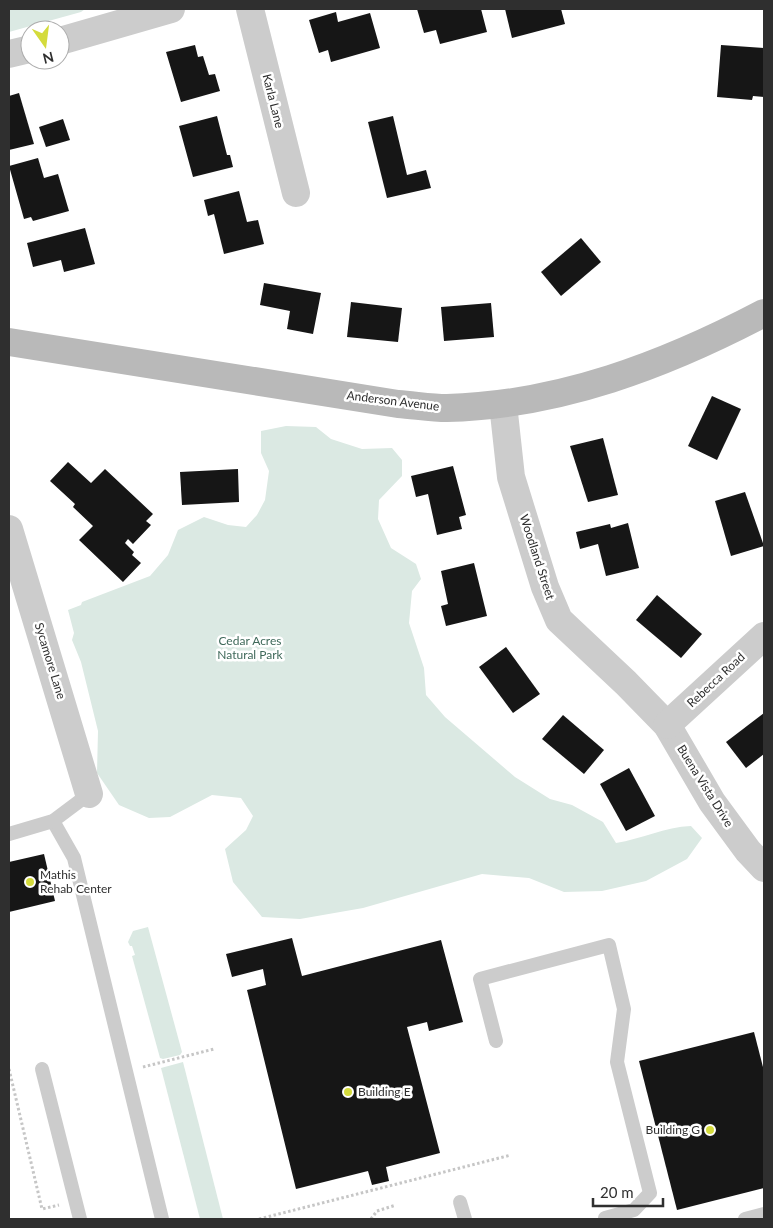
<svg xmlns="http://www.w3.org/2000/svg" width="773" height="1228" font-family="Lato,sans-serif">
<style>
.green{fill:#dbe9e3}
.building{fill:#161616}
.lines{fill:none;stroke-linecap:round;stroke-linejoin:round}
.path{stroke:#c6c6c6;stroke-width:3;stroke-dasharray:2.5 2.5;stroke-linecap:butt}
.service{stroke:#ccc;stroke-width:14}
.minor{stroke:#ccc;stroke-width:28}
.secondary{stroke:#b9b9b9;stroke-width:28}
.poi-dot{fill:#d4db3c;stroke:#fff;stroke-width:2}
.labels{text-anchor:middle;stroke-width:5;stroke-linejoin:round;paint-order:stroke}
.street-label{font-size:12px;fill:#2f2f2f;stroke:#fff}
.park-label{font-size:12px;fill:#3f695a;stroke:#fff}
.poi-label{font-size:12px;fill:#2f2f2f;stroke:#fff;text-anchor:start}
</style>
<rect width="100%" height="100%" fill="#fff"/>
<g class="green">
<path d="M9,9H85L81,12L9,32Z"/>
<path d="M286,426L316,427L331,439L362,449L392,448L402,460V476L379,500L378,519L391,548L416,564L421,579L412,591L409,623L424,668L426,695L445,717L515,777L550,799L572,805L603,822L616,843C641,839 665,827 691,826L702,838L687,859L646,881L602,891L564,892L529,878L482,874L363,908L300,919L262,917L233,882L225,849L246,830L253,816L241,798L212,795L170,817L149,818L119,805L97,773L98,731L81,662L72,640L74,633L68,610L81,605L82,602L150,576L168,555L178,530L204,517L228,525L246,527L257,515L265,500L269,471L261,453V431Z"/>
<path d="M148,927L182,1052L180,1055L163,1059L160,1058L132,956L135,955L132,946H130L128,942L133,931Z"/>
<path d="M183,1062L223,1219H200L161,1068Z"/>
</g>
<g class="building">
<path d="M417,9H481L487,32L440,44L436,30L424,33Z"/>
<path d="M505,9H561L565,24L512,38Z"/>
<path d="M336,12L338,22L370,13L380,48L331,62L328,50L319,53L309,20Z"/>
<path d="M195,45L198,57L203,56L209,75L215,74L220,91L181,102L166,52Z"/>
<path d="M721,45L764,48V97L753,96L752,100L717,97Z"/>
<path d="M19,93L34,144L9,150V96Z"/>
<path d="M217,116L227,155H230L233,167L193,177L179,126Z"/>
<path d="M393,116L407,175L426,170L431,188L387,198L368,122Z"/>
<path d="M63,119L70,140L46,147L39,127Z"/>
<path d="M38,158L44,178L58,174L69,211L33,221L31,217L24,219L9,166Z"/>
<path d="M239,191L247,222L258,220L264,244L224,254L214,214L208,216L204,200Z"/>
<path d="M85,228L95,264L64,272L61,260L33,267L27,243Z"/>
<path d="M581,238L601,262L561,296L541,272Z"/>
<path d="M264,283L321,293L313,334L287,329L290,311L260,305Z"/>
<path d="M351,302L402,308L398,342L347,337Z"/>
<path d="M491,303L494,337L444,341L441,307Z"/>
<path d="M712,396L741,409L717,460L688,446Z"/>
<path d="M603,438L618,495L588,502L570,446Z"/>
<path d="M68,462L91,483L105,469L153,514L146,521L151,525L133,544L128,539L125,543L134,552L132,555L141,563L123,582L79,540L93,526L73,507L75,504L50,481Z"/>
<path d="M453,466L466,515L459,517L462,529L437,535L428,494L416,497L411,476Z"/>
<path d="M238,469L239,502L182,505L180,472Z"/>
<path d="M745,492L764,546L731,556L715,501Z"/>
<path d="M628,523L639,568L606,576L598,544L580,549L576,532L610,524L611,528Z"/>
<path d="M474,563L487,616L446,626L441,606L448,604L441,571Z"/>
<path d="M657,595L702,634L681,658L636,620Z"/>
<path d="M506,647L540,694L513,713L479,667Z"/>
<path d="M764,713V754L746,768L726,742Z"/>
<path d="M563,715L604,750L584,774L542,739Z"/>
<path d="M629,768L655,816L626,831L600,784Z"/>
<path d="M44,854L55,901L9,912V862Z"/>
<path d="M292,938L302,976L441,940L463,1022L429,1031L427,1022L407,1027L440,1153L386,1167L389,1181L372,1185L368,1171L296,1189L247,990L266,985L263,969L232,977L226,954Z"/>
<path d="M754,1032L764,1071V1188L677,1210L639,1061Z"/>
</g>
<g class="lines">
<g class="path">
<path d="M143,1067L214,1049"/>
<path d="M9,1069L42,1209L59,1205"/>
<path d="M259,1219L511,1155"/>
<path d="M371,1219L377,1211L396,1205"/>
</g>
<g class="service">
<path d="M53,821L74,858L162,1219"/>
<path d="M9,834L53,821L89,794"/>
<path d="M496,1041L480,979L609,945L624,1009L617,1062L650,1193L634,1210L605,1218"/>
<path d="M42,1069L80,1219"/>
<path d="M460,1202L465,1219"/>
<path d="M745,1219L764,1214"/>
</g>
<g class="minor">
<path d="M250,9L296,193"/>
<path d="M60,41L171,9"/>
<path d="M9,54L30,49"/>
<path d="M503,404L511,477L545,587L559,620L626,683L667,725L712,802L748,851L764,868"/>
<path d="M9,529L89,794"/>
<path d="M667,725L764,636"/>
</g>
<path class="secondary" d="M9,342L398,404C414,405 431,408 447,408C560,405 665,365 764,313"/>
</g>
<g class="poi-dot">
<circle cx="30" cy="882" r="5"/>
<circle cx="348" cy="1092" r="5"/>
<circle cx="710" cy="1130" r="5"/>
</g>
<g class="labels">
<g class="street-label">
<text transform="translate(273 101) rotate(76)" y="4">Karla Lane</text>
<text transform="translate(393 401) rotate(7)" y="4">Anderson Avenue</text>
<text transform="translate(537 557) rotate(72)" y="4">Woodland Street</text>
<text transform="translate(50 661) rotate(73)" y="4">Sycamore Lane</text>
<text transform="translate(716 680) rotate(-43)" y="4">Rebecca Road</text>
<text transform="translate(705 786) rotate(58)" y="4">Buena Vista Drive</text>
</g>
<g class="park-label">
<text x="250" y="645">Cedar Acres<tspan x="250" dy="14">Natural Park</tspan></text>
</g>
<g class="poi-label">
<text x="40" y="879">Mathis<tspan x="40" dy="14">Rehab Center</tspan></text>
<text x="358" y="1096">Building E</text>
<text x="700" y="1134" text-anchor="end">Building G</text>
</g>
</g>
<rect width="773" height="1228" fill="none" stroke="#2f2f2f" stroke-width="20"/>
<g transform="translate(45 45) rotate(166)"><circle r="24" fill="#ffffff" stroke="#acacac"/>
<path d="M0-4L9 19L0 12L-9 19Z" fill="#d4db3c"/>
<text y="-8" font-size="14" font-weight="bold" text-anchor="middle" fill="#2f2f2f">N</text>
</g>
<path d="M593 1198v8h70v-8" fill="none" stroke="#2f2f2f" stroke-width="2.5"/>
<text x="600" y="1198" font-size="15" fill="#2f2f2f" stroke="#ffffff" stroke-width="4" paint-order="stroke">20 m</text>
</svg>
